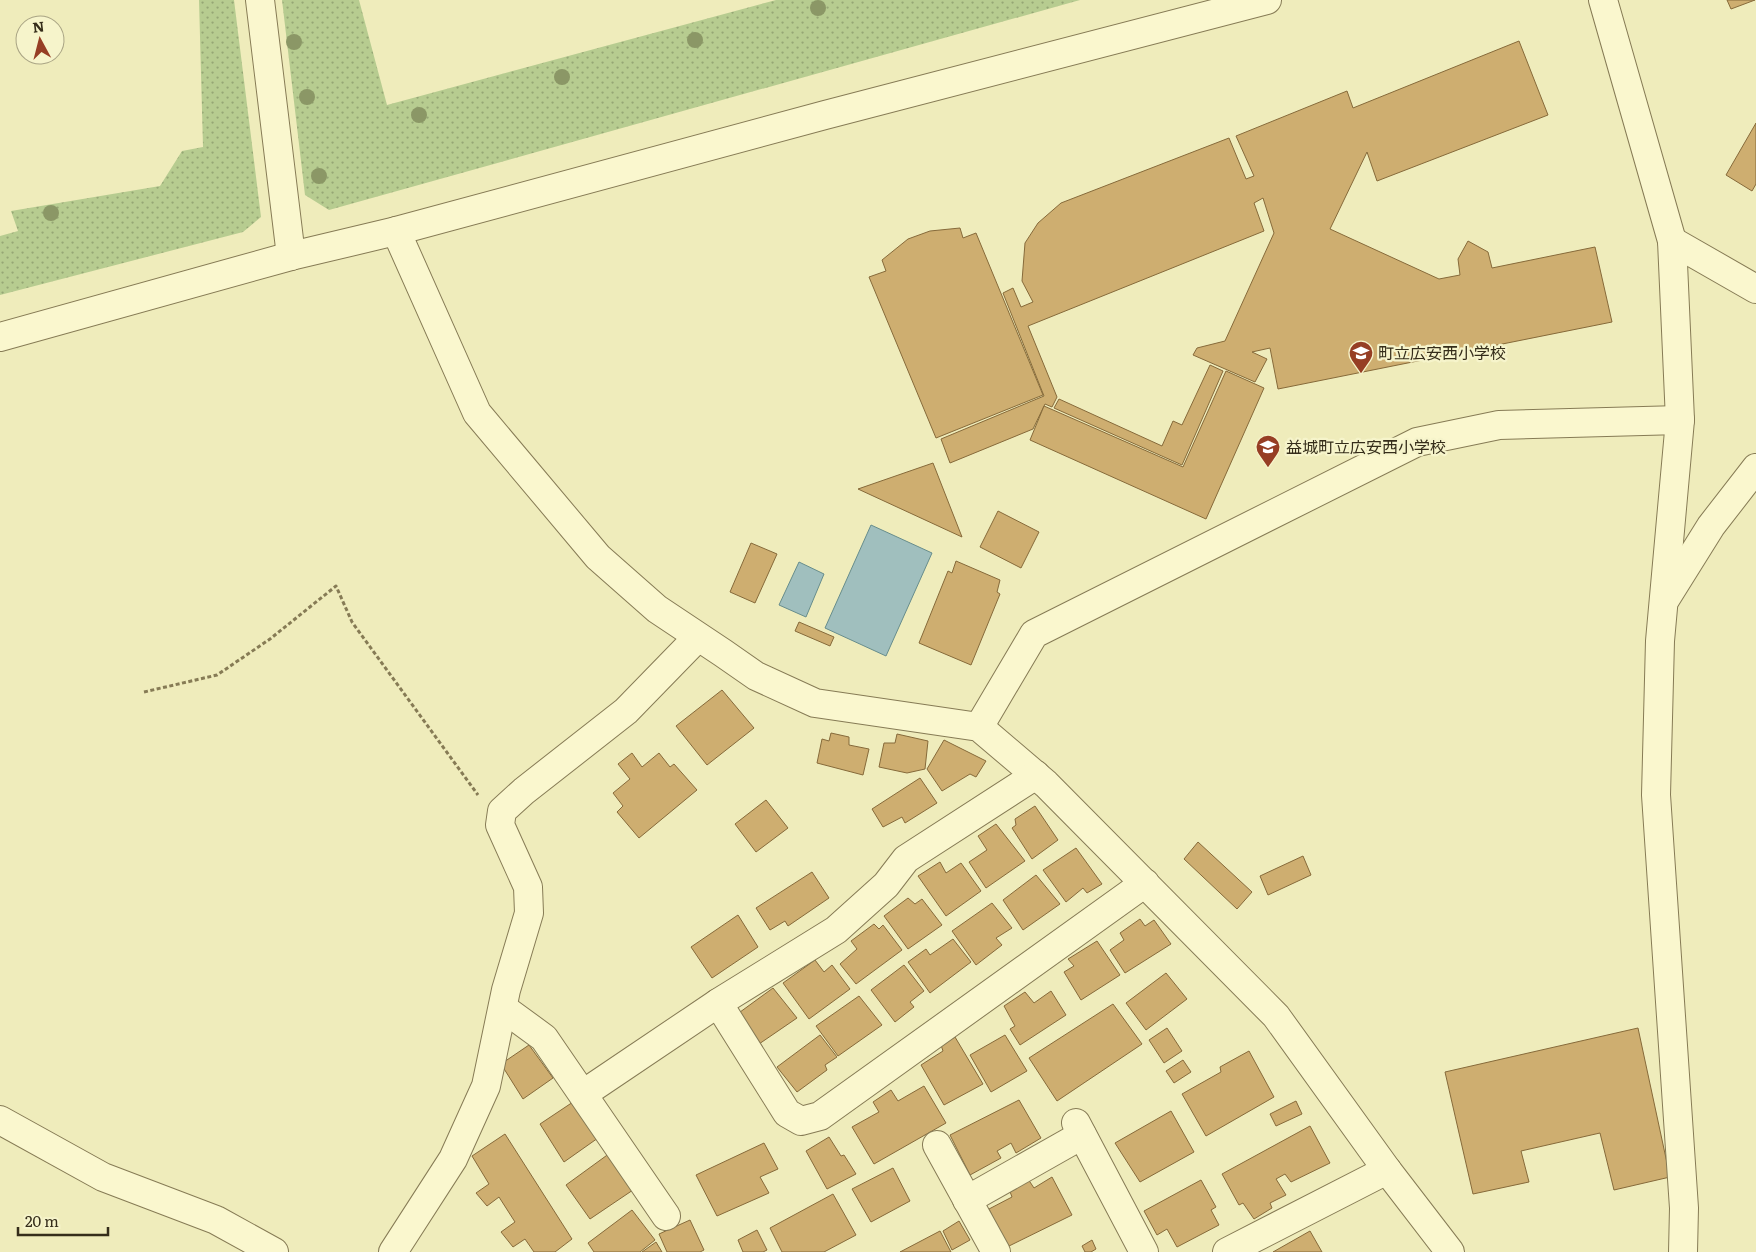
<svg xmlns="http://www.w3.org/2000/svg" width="1756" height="1252" font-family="Literata,'Noto Sans JP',serif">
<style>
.grass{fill:url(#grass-dots)}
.water{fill:#a0bfbe;stroke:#678d8c}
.building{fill:#ceae70;stroke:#866a3a}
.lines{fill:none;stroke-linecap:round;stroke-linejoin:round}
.minor-casing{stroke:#867b55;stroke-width:30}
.path{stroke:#867b55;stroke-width:3;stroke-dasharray:4 2.5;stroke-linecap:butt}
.minor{stroke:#faf7ce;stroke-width:28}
.tree{fill:#8b9766}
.labels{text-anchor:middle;stroke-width:4.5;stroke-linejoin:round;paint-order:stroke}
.poi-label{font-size:16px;fill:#352d1a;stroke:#f6f4cb;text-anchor:start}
</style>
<defs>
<pattern id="grass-dots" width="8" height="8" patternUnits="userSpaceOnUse" patternTransform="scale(1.25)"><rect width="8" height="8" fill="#b7cc90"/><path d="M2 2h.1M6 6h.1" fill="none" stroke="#96a675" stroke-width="1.8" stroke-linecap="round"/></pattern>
</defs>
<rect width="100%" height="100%" fill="#efecbb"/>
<g class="grass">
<path d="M199,0H234L261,217L243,232L0,295V236L18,231L11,211L160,186L182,151L203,147Z"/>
<path d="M282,0H359L387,105L776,0H1080L329,210L305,195Z"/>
</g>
<g class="water">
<path d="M871,525L932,553L886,656L825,628Z"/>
<path d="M799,562L824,574L806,617L779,605Z"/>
</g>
<g class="building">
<path d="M1727,0H1755L1731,9Z"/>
<path d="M1519,41L1548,115L1377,181L1367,152L1330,229L1439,279L1460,275L1458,259L1468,241L1488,252L1492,268L1595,247L1612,322L1278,389L1270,348L1252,352L1267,359L1255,382L1193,355L1197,348L1225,341L1274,233L1263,198L1254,203L1264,231L1028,326L1057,397L1052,407L1045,404L1033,429L950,463L941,439L1044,396L1003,293L1013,288L1021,307L1033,302L1022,281L1025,243L1038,223L1061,203L1229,138L1246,179L1254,176L1236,136L1347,91L1353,108Z"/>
<path d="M1756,123V184L1752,191L1726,175Z"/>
<path d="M960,228L963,238L976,233L1043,395L936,438L869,277L886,271L882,260L908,239L930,231Z"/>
<path d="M1210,365L1223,371L1182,465L1054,408L1059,399L1162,446L1173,421L1182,425Z"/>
<path d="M1226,371L1264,388L1206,519L1030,440L1044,406L1183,467Z"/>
<path d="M933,463L962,537L858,489Z"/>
<path d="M998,511L1039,532L1021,568L980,547Z"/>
<path d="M751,543L777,554L755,603L730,592Z"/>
<path d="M956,561L1000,580L997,592L1000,594L971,665L919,643L948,571L952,573Z"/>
<path d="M799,622L834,637L830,646L795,631Z"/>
<path d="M722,690L754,728L707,765L676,726Z"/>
<path d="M831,733L849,737V745L869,749L863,775L817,763L822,739L829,741Z"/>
<path d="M897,734L928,741L925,769L907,773L879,767L884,743H895Z"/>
<path d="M944,740L986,761L976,777L970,774L942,791L927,769Z"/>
<path d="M632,753L642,767L659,753L670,767L674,764L697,790L639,838L617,812L623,806L613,793L630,779L618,764Z"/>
<path d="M920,778L937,803L905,823L902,817L883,827L872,809Z"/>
<path d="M766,800L788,828L756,852L735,824Z"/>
<path d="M1035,806L1058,840L1032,859L1012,828L1016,825L1015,819Z"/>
<path d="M996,824L1025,861L986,888L969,862L987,850L978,836Z"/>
<path d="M1198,842L1252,892L1237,909L1184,859Z"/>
<path d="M1076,848L1102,884L1087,893L1083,888L1066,902L1043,870Z"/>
<path d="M1303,856L1311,875L1268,895L1260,876Z"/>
<path d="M940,862L946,873L961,863L981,891L946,916L918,876Z"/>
<path d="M812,872L829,898L788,926L785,921L770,930L756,908Z"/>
<path d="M1036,875L1060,904L1023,930L1003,900Z"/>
<path d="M908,898L915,904L922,899L942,925L908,949L884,916Z"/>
<path d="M992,903L1012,928L996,938L1002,945L976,965L952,931Z"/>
<path d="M738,915L758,947L712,978L691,947Z"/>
<path d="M1140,919L1145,926L1154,920L1171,944L1125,973L1110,950L1124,940L1120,933Z"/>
<path d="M874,924L879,929L883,925L902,950L856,984L840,964L857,949L851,941Z"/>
<path d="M953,939L971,962L930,993L908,962L926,949L930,955Z"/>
<path d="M1097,941L1120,975L1081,1000L1064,972L1074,966L1068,959Z"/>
<path d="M815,960L824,972L832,965L850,989L809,1019L783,983Z"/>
<path d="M904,965L924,991L910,1002L914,1007L895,1022L871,990Z"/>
<path d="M1166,973L1187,999L1146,1030L1126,1003Z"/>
<path d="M773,988L797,1018L759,1044L736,1015Z"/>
<path d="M1051,991L1066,1015L1020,1045L1010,1029L1015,1026L1004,1006L1025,992L1034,1003Z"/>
<path d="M859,996L882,1025L838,1056L816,1026Z"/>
<path d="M1113,1004L1142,1044L1057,1101L1029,1058Z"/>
<path d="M1167,1028L1182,1051L1164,1063L1149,1040Z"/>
<path d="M1638,1028L1670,1177L1614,1190L1600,1133L1521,1151L1529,1182L1473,1194L1445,1072Z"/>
<path d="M820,1035L837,1057L825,1065L827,1070L797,1092L777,1067Z"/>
<path d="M1005,1035L1027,1071L991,1092L970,1055Z"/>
<path d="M955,1037L983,1084L944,1105L921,1065L943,1051L941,1045Z"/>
<path d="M529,1045L553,1078L523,1099L501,1064Z"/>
<path d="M1249,1051L1274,1097L1206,1136L1182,1094L1221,1072L1220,1067Z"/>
<path d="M1183,1060L1191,1072L1174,1083L1166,1071Z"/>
<path d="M924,1086L946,1123L874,1164L852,1127L879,1112L873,1102L891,1090L898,1101Z"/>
<path d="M1019,1100L1041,1138L1016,1153L1011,1143L997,1151L1001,1158L970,1175L950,1135Z"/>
<path d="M1296,1101L1302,1114L1276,1126L1270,1114Z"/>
<path d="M573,1102L598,1138L564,1162L540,1124Z"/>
<path d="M1171,1111L1194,1152L1140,1182L1115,1143Z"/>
<path d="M1310,1126L1330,1163L1291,1182L1285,1174L1276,1179L1286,1195L1270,1203L1272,1208L1254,1219L1243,1203L1239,1205L1222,1174Z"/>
<path d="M505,1134L572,1239L555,1252H534L525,1239L513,1247L501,1232L515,1222L499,1197L487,1206L476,1193L489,1184L472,1156Z"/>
<path d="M829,1137L841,1156L844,1155L856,1174L827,1189L806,1151Z"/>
<path d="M764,1143L778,1169L760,1177L769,1193L717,1216L696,1175Z"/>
<path d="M610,1153L633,1190L590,1219L566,1185Z"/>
<path d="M893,1168L910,1201L871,1222L852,1189Z"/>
<path d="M1052,1177L1072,1215L1007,1247L989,1209L1012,1197L1009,1189L1028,1179L1034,1188Z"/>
<path d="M1201,1180L1216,1207L1211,1210L1219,1225L1177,1247L1167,1229L1157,1235L1144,1211Z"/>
<path d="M833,1194L856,1235L824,1252H782L770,1228Z"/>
<path d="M632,1210L655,1240L640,1252H594L588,1243Z"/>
<path d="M690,1220L704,1250L700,1252H667L659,1234Z"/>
<path d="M959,1221L970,1240L952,1250L943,1231Z"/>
<path d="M757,1230L767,1250L763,1252H743L738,1240Z"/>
<path d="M940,1231L951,1252H900Z"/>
<path d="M1310,1231L1322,1252H1273Z"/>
<path d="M1092,1240L1096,1249L1091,1252H1085L1082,1246Z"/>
<path d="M656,1242L662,1252H642Z"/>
</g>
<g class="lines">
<defs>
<g id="minor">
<path d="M260,0L291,256"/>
<path d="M1603,0L1672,241L1680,420L1660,641L1656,795L1684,1208L1683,1252"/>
<path d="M396,231L477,413L598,557L657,609L723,653L756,676L815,703L979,727L1046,784L1276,1016L1387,1170L1450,1252"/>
<path d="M1672,241L1756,289"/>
<path d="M0,337L291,256L396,231L825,115L1267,0"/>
<path d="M1666,598L1711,526L1756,468"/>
<path d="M979,727L1034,634L1417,442L1499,425L1680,420"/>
<path d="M718,1003L787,1113L801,1121L820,1116L1145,883"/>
<path d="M503,1008L544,1038L666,1216"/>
<path d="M583,1094L718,1003L836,930L886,885L906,859L1036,775"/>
<path d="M0,1120L103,1177L216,1220L274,1252"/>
<path d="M1076,1123L1144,1252"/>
<path d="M937,1145L996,1252"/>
<path d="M967,1200L1082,1135"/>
<path d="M393,1252L453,1159L486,1086L506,990L529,913L528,887L500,825L502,811L524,791L626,711L698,637"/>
<path d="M1227,1252L1387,1170"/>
</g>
</defs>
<use href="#minor" class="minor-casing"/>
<path class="path" d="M144,692L217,675L270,639L336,586L352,622L478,795"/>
<use href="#minor" class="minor"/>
</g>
<g class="tree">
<circle cx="818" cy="8" r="8"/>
<circle cx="695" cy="40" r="8"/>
<circle cx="294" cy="42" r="8"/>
<circle cx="562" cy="77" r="8"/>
<circle cx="307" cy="97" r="8"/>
<circle cx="419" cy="115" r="8"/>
<circle cx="319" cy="176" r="8"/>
<circle cx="51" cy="213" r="8"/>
</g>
<defs>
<symbol id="school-pin" viewBox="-11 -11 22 30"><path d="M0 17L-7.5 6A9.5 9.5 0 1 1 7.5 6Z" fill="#963e24" stroke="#f6f4cb"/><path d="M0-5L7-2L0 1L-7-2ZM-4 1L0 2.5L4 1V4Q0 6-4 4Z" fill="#fff"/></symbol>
</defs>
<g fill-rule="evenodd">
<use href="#school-pin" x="1347" y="339" width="28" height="38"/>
<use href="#school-pin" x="1254" y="433" width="28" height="38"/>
</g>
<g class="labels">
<g class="poi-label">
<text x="1378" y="359">町立広安西小学校</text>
<text x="1286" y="453">益城町立広安西小学校</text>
</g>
</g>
<g transform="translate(40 40) rotate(353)"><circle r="24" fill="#f6f4cb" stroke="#a9a484"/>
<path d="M0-4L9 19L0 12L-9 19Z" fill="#963e24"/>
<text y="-8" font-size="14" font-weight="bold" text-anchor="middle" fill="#352d1a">N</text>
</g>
<path d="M18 1227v8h90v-8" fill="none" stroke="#352d1a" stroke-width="2.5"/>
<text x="25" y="1227" font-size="15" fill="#352d1a" stroke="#f6f4cb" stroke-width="4" paint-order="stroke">20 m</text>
</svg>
